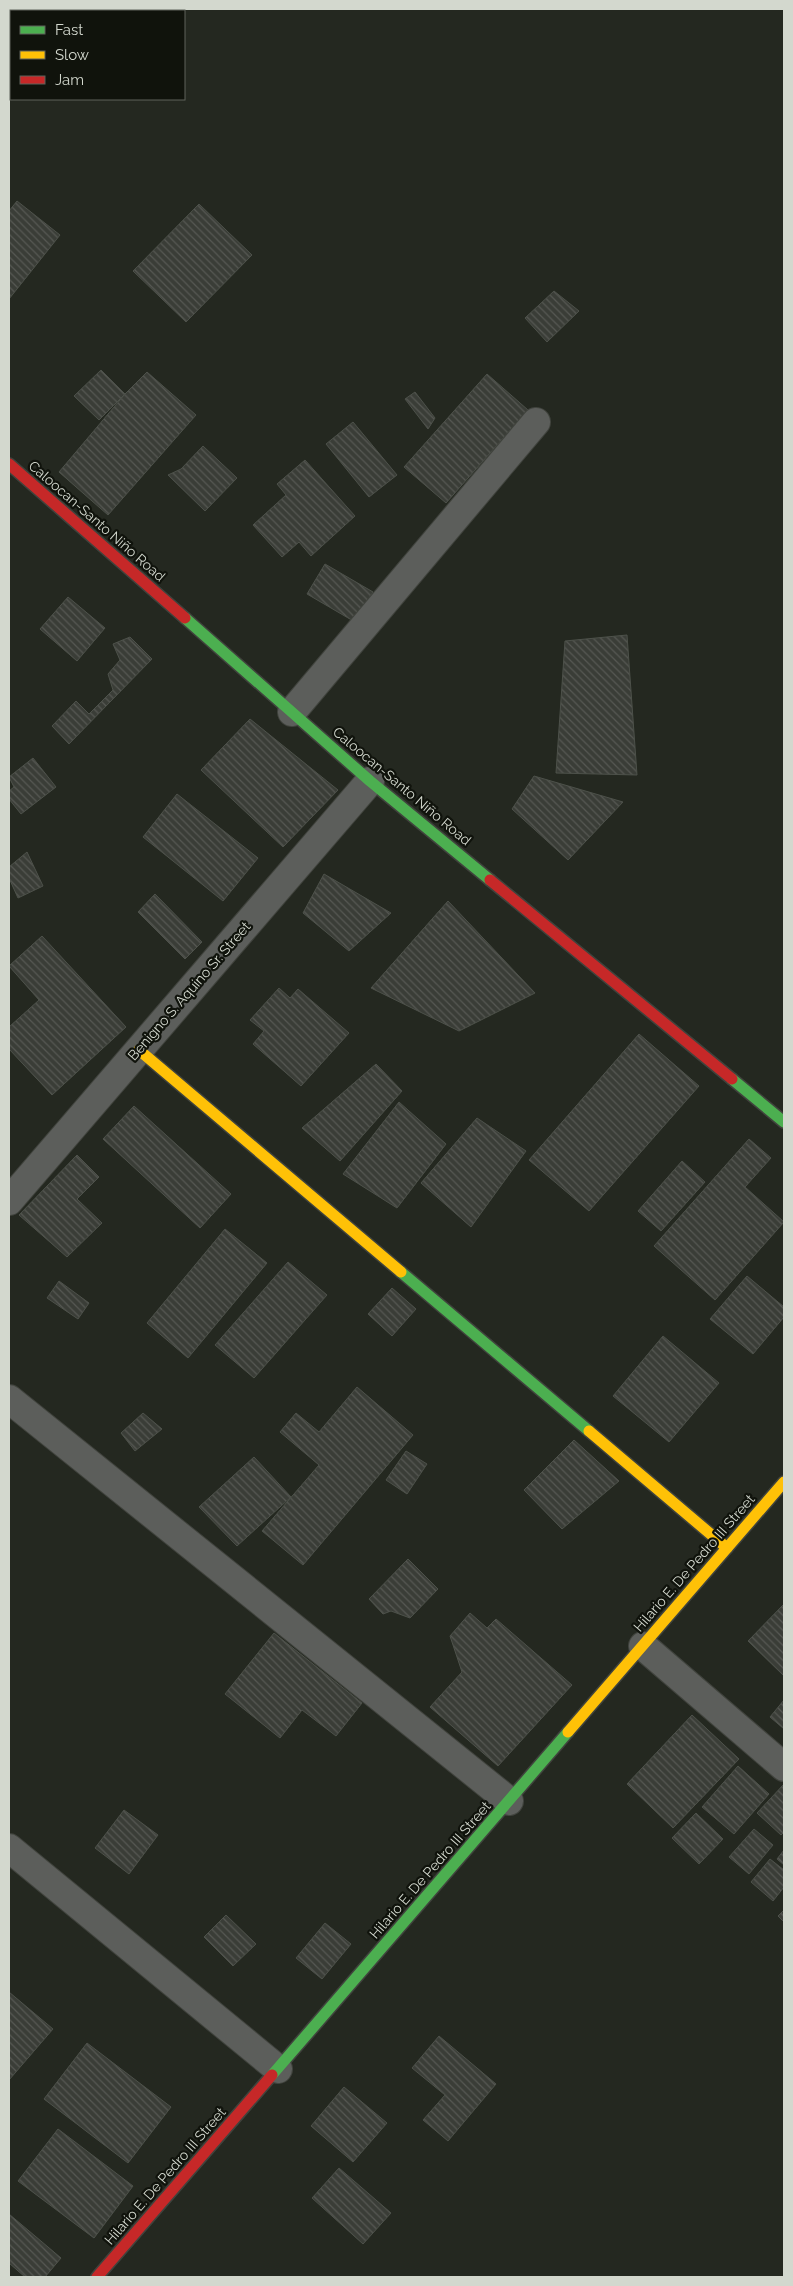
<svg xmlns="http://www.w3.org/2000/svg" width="793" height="2286" font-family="Raleway,sans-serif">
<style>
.building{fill:url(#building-back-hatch);stroke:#4d514a}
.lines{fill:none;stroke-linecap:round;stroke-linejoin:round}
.street-casing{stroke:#40433d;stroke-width:30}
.fast-casing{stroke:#40433d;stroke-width:14}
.slow-casing{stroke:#40433d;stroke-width:14}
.jam-casing{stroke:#40433d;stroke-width:14}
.street{stroke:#5c5e5b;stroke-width:28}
.fast{stroke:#4caf50;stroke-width:11}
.slow{stroke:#ffc107;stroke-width:11}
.jam{stroke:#c62828;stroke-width:11}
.labels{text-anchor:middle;stroke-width:4.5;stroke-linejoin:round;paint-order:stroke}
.street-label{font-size:14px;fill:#d3d8ce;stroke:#10130c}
</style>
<defs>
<pattern id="building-back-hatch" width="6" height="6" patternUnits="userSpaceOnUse" patternTransform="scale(1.25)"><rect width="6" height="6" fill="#3a3d37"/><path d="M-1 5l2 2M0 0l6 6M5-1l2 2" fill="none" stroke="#565853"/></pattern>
</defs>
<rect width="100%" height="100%" fill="#242820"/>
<g class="building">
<path d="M17,201L60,235L9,299V211Z"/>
<path d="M199,204L252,255L186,322L133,271Z"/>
<path d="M554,291L579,311L547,342L525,318Z"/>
<path d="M101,370L125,394L99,420L74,396Z"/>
<path d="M147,372L196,415L108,515L59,472L125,394Z"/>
<path d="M487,374L528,410L446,503L404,467Z"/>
<path d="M415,392L435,418L428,429L405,399Z"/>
<path d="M353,422L397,475L369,497L326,444Z"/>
<path d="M203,446L237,478L205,511L168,475L181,469Z"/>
<path d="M305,460L355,516L311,556L299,542L282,557L253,525L286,495L277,484Z"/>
<path d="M325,564L373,592L355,622L307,594Z"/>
<path d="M68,597L105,628L77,661L40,629Z"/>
<path d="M627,635L637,775L556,773L565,641Z"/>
<path d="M130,637L152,659L69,744L52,726L76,701L89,714L113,690L108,674L120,660L113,644Z"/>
<path d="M250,719L338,790L283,847L201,770Z"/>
<path d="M33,758L56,787L21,814L9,799V791L14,787L9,777Z"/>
<path d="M534,776L623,802L568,860L512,809Z"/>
<path d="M177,794L258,858L223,901L143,837Z"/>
<path d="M27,852L43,886L18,898L9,878V867Z"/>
<path d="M324,874L391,913L349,951L303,913Z"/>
<path d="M155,894L202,942L185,959L138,912Z"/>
<path d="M448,901L535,993L459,1031L371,988Z"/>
<path d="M42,936L126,1027L52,1095L9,1049V1027L39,1000L9,966Z"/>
<path d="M279,988L290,998L298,989L349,1033L301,1086L253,1044L264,1031L250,1020Z"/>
<path d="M639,1034L699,1086L589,1211L529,1160Z"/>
<path d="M376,1064L402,1091L340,1161L302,1128Z"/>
<path d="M399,1102L446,1144L397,1208L343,1174Z"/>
<path d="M134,1106L231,1194L200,1228L103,1139Z"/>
<path d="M477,1118L526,1151L471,1227L421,1183Z"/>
<path d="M749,1139L771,1158L745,1187L784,1222L715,1300L654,1246Z"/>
<path d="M77,1155L99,1177L77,1199L102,1223L67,1257L19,1215Z"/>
<path d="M682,1161L705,1182L661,1231L638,1211Z"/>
<path d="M225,1229L267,1263L188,1358L147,1323Z"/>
<path d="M288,1262L327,1295L254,1378L215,1345Z"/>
<path d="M747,1276L784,1307V1317L753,1354L710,1319Z"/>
<path d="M59,1281L89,1303L78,1319L47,1298Z"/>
<path d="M392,1288L416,1309L392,1336L368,1314Z"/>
<path d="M663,1336L719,1383L669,1442L613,1396Z"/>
<path d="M357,1387L413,1435L303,1565L262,1531L319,1465L280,1432L296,1413L319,1432Z"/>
<path d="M143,1413L162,1429L135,1451L121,1433Z"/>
<path d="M574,1440L619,1481L562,1529L524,1490Z"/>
<path d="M406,1451L427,1464L407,1494L386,1480Z"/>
<path d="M254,1457L291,1497L237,1546L199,1507Z"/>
<path d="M408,1559L438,1589L410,1618L391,1611L383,1614L369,1599Z"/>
<path d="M784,1604V1676L748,1641Z"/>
<path d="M470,1613L487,1628L496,1619L572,1685L498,1766L430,1707L462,1672L450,1636Z"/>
<path d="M274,1633L362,1703L336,1736L302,1710L280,1738L225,1694Z"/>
<path d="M784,1700V1729L770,1717Z"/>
<path d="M692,1715L739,1759L673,1828L627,1784Z"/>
<path d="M738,1766L769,1794L734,1834L702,1807Z"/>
<path d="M784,1784V1832L781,1835L757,1813Z"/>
<path d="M124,1810L158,1835L129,1874L95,1848Z"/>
<path d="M696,1813L723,1839L699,1864L672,1838Z"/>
<path d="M754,1829L773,1845L749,1874L729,1857Z"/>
<path d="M784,1850V1865L777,1859Z"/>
<path d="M770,1859L784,1870V1887L773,1901L751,1882Z"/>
<path d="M784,1910V1922L778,1916Z"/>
<path d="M226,1915L256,1944L233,1966L204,1937Z"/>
<path d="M325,1923L351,1944L322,1979L296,1958Z"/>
<path d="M9,1992L53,2029L9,2080Z"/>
<path d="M439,2036L496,2084L448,2141L423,2120L445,2095L412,2068Z"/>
<path d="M87,2043L171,2107L128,2163L44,2099Z"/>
<path d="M344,2087L387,2123L353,2162L311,2126Z"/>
<path d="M58,2129L133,2186L94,2238L18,2181Z"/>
<path d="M339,2168L391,2213L363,2244L312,2198Z"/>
<path d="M9,2214L61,2258L45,2277H25L9,2263Z"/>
</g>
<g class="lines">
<defs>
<g id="street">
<path d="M292,712L536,422"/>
<path d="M9,1201L370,781"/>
<path d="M9,1399L509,1801"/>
<path d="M643,1646L784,1767"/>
<path d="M9,1848L278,2069"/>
</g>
<g id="fast">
<path d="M185,618L370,781L490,880"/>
<path d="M732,1079L784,1122"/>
<path d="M401,1272L589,1431"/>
<path d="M272,2075L568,1732"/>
</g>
<g id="slow">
<path d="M139,1050L401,1272"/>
<path d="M589,1431L727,1548"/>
<path d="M568,1732L784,1482"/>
</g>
<g id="jam">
<path d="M9,464L185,618"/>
<path d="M490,880L732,1079"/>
<path d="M97,2277L272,2075"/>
</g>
</defs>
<use href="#street" class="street-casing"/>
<use href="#fast" class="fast-casing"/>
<use href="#slow" class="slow-casing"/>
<use href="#jam" class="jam-casing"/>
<use href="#street" class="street"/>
<use href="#fast" class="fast"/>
<use href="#slow" class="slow"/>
<use href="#jam" class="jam"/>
</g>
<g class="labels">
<g class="street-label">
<text transform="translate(97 521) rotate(41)" y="5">Caloocan-Santo Niño Road</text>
<text transform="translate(402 786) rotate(40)" y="5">Caloocan-Santo Niño Road</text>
<text transform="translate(189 991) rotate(-49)" y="5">Benigno S. Aquino Sr. Street</text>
<text transform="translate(694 1563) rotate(-49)" y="5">Hilario E. De Pedro III Street</text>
<text transform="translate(430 1870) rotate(-49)" y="5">Hilario E. De Pedro III Street</text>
<text transform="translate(165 2176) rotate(-49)" y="5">Hilario E. De Pedro III Street</text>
</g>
</g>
<rect width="793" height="2286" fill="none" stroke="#d3d8ce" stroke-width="20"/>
<rect x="10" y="10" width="175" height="90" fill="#10130c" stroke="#5e625a"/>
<rect x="20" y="26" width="25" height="8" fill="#4caf50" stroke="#5e625a"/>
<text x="55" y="35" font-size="15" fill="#d3d8ce">Fast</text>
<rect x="20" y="51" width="25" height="8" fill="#ffc107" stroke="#5e625a"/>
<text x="55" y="60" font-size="15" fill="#d3d8ce">Slow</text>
<rect x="20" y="76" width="25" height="8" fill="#c62828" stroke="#5e625a"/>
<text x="55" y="85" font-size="15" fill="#d3d8ce">Jam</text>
</svg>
